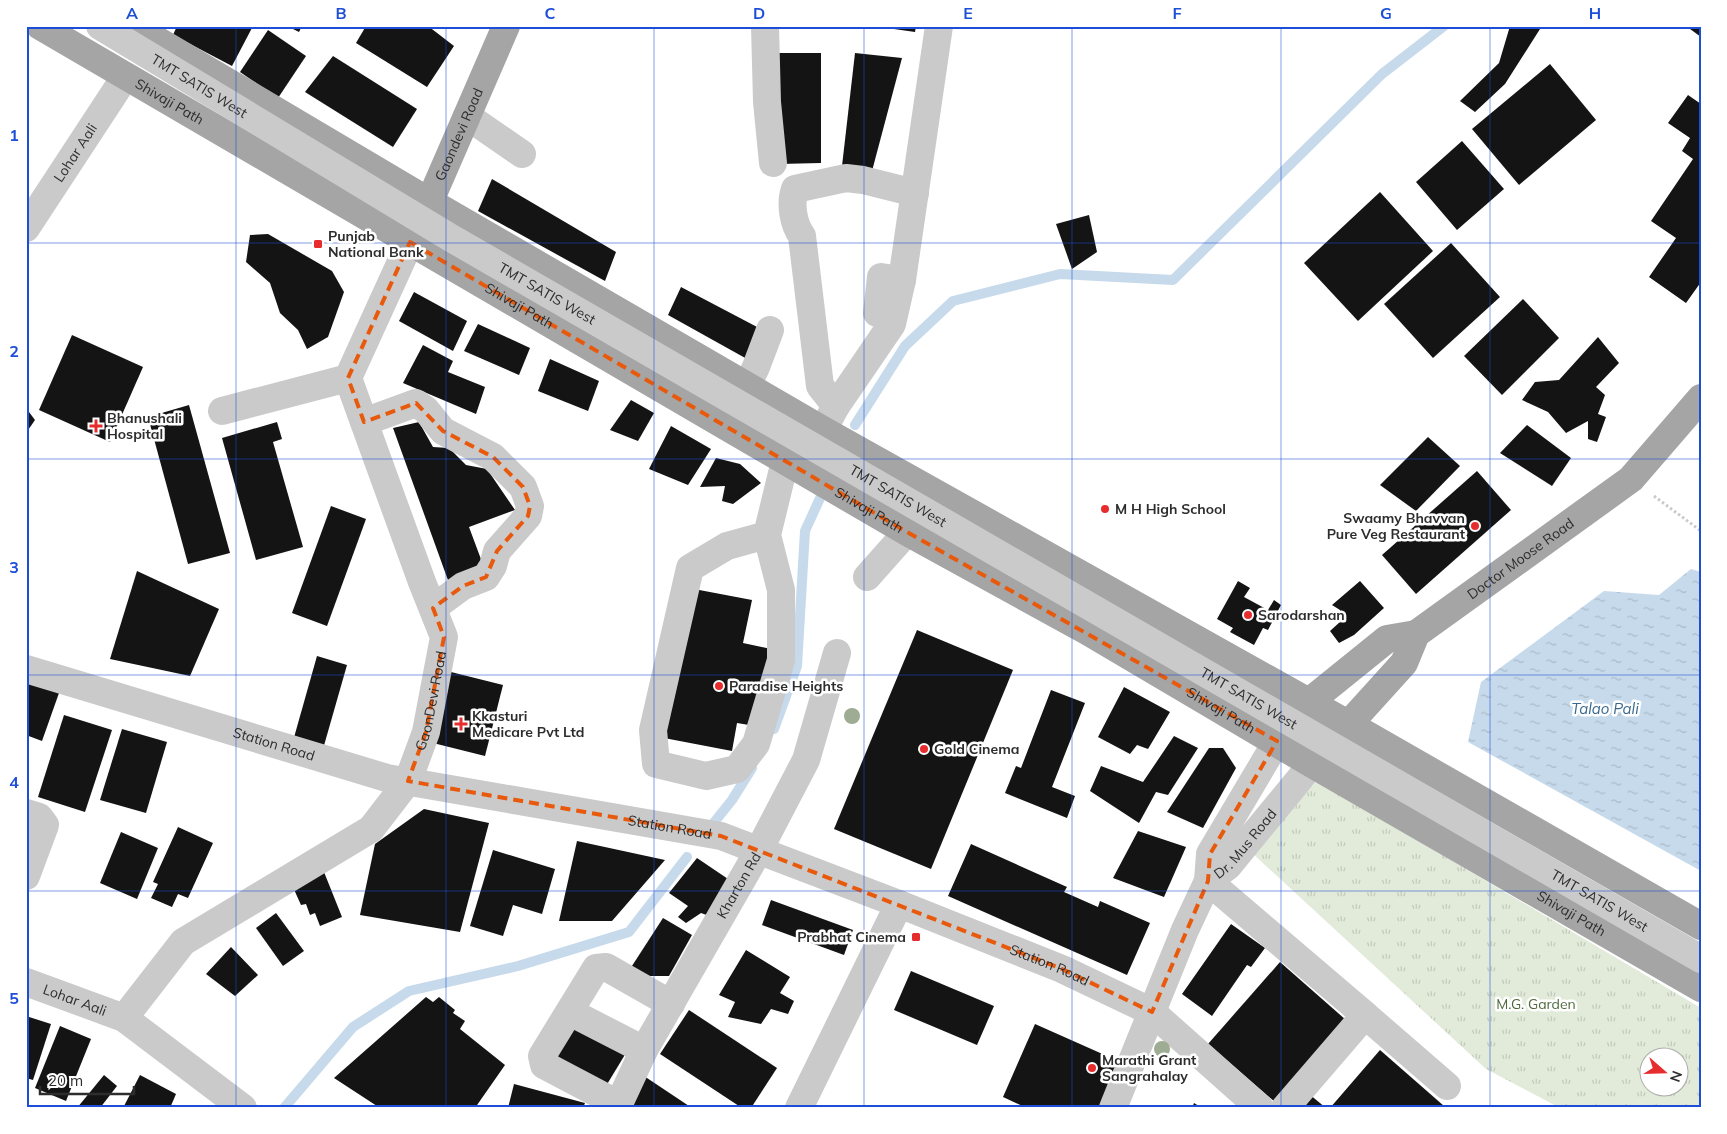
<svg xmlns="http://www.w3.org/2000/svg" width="1727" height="1134" font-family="Mulish,sans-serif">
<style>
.grass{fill:url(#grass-tufts);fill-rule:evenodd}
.water{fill:url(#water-ripples)}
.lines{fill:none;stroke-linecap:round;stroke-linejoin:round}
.stream{stroke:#c6daeb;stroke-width:10}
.building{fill:#141414}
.path{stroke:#cacaca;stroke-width:3;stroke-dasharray:2.5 2.5;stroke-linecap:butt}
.minor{stroke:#cacaca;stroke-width:28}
.major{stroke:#a5a5a5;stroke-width:28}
.minor-bridge{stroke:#cacaca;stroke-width:28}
.tree{fill:#9dac93}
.marked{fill:none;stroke:#e8590c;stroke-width:4;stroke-dasharray:10 6;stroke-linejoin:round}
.grid{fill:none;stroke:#1d4ed8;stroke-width:1;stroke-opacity:0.55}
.poi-dot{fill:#e72c2e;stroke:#fff;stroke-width:2}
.labels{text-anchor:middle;stroke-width:5;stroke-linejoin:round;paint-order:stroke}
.street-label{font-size:14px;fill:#2d2d2d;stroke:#fff}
.poi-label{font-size:14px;font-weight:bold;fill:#2d2d2d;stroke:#fff;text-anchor:start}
.park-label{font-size:14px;fill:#4d693a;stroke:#fff}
.water-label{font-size:15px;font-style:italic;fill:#3a6990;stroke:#fff}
.neatline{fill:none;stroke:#1d4ed8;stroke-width:2}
.grid-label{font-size:16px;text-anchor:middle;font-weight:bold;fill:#1d4ed8}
</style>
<defs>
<pattern id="grass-tufts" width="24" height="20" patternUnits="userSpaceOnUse" patternTransform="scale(1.25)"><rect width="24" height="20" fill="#e2ebda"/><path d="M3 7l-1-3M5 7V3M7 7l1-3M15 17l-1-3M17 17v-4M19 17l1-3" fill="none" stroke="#c2cabb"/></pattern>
<pattern id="water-ripples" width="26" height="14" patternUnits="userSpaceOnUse" patternTransform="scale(1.25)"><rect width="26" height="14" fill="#c6daeb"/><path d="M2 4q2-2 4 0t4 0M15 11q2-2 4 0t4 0" fill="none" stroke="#aabbca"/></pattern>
</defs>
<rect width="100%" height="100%" fill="#fff"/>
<path class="grass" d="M1317,781L1701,1008V1108H1560L1486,1069L1251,852ZM1650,1056H1680V1086H1650Z"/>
<path class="water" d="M1691,569L1701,572V871L1468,742L1481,682L1604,591L1659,595Z"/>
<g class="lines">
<g class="stream">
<path d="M855,425L905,346L953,301L1060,274L1173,280L1382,74L1444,26"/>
<path d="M774,729L797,666L805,531L826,485"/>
<path d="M712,825L732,800L752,768"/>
<path d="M284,1108L353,1027L409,991L518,966L629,932L687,857"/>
</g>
</g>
<g class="building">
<path d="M177,26H253L232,66L173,35Z"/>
<path d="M287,26H302L299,32Z"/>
<path d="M366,26H428L454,46L427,87L356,43Z"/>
<path d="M880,26H916L915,32L880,27Z"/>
<path d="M1510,26H1530L1540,29L1505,84L1475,112L1460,101L1499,63Z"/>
<path d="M1686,26H1701V37Z"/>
<path d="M268,30L306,56L278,98L240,72Z"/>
<path d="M779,53H821V163L779,164Z"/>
<path d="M855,53L902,58L872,171L842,166Z"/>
<path d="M333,56L417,109L393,147L305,92Z"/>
<path d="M1550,64L1596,120L1519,185L1472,129Z"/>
<path d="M1688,95L1701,104V282L1686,303L1649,277L1676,238L1651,221L1693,159L1682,151L1690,138L1668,123Z"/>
<path d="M1462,141L1504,189L1457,230L1416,182Z"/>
<path d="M492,179L616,252L605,281L478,211Z"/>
<path d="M1380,192L1433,251L1358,321L1304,263Z"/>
<path d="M1089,215L1097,252L1072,269L1056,224Z"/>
<path d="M268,234L332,271L344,292L328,337L307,349L298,330L280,313L270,283L246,262L250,235Z"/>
<path d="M1451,243L1500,297L1433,358L1384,304Z"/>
<path d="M681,287L759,328L747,359L668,315Z"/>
<path d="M414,292L467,321L453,351L399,321Z"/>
<path d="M1523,299L1559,338L1502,395L1464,356Z"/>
<path d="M478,324L530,348L519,375L464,351Z"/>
<path d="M72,335L143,367L110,442L39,410Z"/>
<path d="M1598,337L1619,363L1596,387L1605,395L1598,414L1606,417L1597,442L1588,439V421L1566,433L1548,412L1522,400L1535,382L1559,380Z"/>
<path d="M423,345L453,361L448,372L485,387L476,414L403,383Z"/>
<path d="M550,359L599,381L588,411L538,391Z"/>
<path d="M631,400L654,413L638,441L610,430Z"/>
<path d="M189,405L230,553L188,564L148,417Z"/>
<path d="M26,408L35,420L26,433Z"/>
<path d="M277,422L282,439L273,442L303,547L256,560L222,438Z"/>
<path d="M419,422L433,447L449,448L466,465L487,469L515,510L469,527L485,570L449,583L393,428Z"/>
<path d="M1527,425L1571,458L1552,486L1500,453Z"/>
<path d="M671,426L711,449L688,485L649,469Z"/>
<path d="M1428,437L1460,466L1416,511L1380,485Z"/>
<path d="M716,458L740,464L761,483L733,504L722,501L725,486L700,487Z"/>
<path d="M1477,471L1511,510L1416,594L1382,555Z"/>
<path d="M331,506L366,519L327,626L292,613Z"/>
<path d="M137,571L219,609L190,676L110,659Z"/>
<path d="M1238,581L1250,588L1244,597L1268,610L1274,600L1281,605L1268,630L1263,628L1254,645L1230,632L1233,628L1217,619Z"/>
<path d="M1360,581L1384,608L1354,635L1339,643L1330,631L1341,621L1340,610L1332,605Z"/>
<path d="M694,589L752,600L743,643L771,649L755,726L737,723L732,751L664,738Z"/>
<path d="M917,630L1013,670L931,869L834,829Z"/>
<path d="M317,656L347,665L323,749L293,741Z"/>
<path d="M451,672L503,685L485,756L433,743Z"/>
<path d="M26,682L59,693L42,741L26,735Z"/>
<path d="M1124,687L1170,712L1148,749L1137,745L1130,754L1098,737Z"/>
<path d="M1051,690L1085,703L1052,787L1075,796L1067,818L1005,793L1016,766L1021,768Z"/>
<path d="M64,715L112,730L85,812L38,797Z"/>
<path d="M122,729L167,742L146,813L100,800Z"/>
<path d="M1174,736L1198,748L1168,795L1156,792L1139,823L1090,791L1101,766L1143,782Z"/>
<path d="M1209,748H1223L1236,768L1203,828L1167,812Z"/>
<path d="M424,809L489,823L460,932L360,915L375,844Z"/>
<path d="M178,827L213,843L188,898L178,894L172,907L151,898L158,884L153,882Z"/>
<path d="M1138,831L1186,847L1164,897L1113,878Z"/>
<path d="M121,832L158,848L137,899L100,883Z"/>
<path d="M577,841L665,860L612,921H559Z"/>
<path d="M971,844L1067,887L1064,892L1098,907L1100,901L1150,923L1127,975L948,896Z"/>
<path d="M493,850L555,869L542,914L513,905L503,936L470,926Z"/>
<path d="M697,858L731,881L712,917L701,913L686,923L678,917L688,906L669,893Z"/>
<path d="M324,872L342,917L320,926L315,913L310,915L306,904L301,905L292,885Z"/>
<path d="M771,900L853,930L844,955L762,925Z"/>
<path d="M276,913L304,951L283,966L256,928Z"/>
<path d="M663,918L692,935L669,976H642L630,969Z"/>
<path d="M1231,924L1265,948L1251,967L1247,965L1212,1016L1182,994Z"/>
<path d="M231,947L258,975L235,996L206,974Z"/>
<path d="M746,950L790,977L780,993L794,1001L788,1014L771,1009L761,1024L728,1017L735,1002L719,995Z"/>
<path d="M1280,962L1346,1020L1275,1102L1208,1044Z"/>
<path d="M911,971L994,1006L977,1045L894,1010Z"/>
<path d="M426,997L433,1002L439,997L455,1010L453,1013L465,1021L460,1029L505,1065L475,1108H380L334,1078Z"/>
<path d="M689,1010L777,1068L751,1108H742L660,1054Z"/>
<path d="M26,1016L51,1024L33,1080L26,1078Z"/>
<path d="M575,1021L629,1048L603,1091L549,1060Z"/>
<path d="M1035,1024L1125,1064L1107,1108H1027L1003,1097Z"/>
<path d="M60,1026L91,1039L66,1101L35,1088Z"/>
<path d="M1380,1050L1444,1106L1442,1108H1330Z"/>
<path d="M104,1075L117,1086L100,1108H77Z"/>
<path d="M140,1075L176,1094L170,1108H123Z"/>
<path d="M644,1076L692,1108H623Z"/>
<path d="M514,1084L585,1103L583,1108H508Z"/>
<path d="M1309,1094L1326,1108H1297Z"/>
<path d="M1194,1103L1202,1108H1192Z"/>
</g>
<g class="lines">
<path class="path" d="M1654,496L1701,531"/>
<g class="minor">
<path d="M765,26L767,102L773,163"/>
<path d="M467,116L522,154"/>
<path id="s1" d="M26,228L125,77"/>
<path d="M877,313L881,277L902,280"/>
<path d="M747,386L756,367L770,330"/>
<path d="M836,406L820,386L802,236C793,224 790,203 795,189L846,178L863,180L915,193"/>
<path d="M222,411L348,378"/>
<path d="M364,422L416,403L426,410L443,431L493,457L523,487L530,506L528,516L497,551L493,566L486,577L463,586L433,608"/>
<path d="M823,430L836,406L892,324L902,280L939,26"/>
<path d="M767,535L727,546L690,568L653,730L656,764L706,776L737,769L756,744L781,660V590L767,535L785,461"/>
<path d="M867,577L907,532"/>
<path id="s2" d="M26,669L387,778L721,836L899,904L1062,969L1152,1012L1260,1108"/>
<path d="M26,813L39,817L45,825L26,876"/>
<path d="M1208,881L1365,1015"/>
<path d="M1208,881L1210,854L1277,741"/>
<path id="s3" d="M26,982L124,1018L243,1108"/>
<path d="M570,1012L644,1050"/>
<path id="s4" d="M124,1018L183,942L371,829L408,781L426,732L444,637L422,582L348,378L410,242"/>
<path d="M618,1104L544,1065L542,1056L596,968L606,967L671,1004"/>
<path id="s5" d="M617,1108L644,1050L759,850L806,760L837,653"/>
<path d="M799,1108L899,904"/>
<path id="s6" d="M1113,1108L1185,930L1208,881L1228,866L1312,764"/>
<path d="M1285,1108L1365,1015L1447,1086"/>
</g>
<g class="major">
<path id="s7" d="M40,26L907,532L1087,631L1312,764L1701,988"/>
<path d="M133,26L430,202L823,430L1348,724L1701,926"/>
<path id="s8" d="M423,217L506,26"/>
<path d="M1298,715L1309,702L1387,639L1416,634"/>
<path id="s9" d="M1337,737L1404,663L1416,634L1631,479L1701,398"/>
</g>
<path class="minor-bridge" id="s10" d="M100,26L451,238L1701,959"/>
</g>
<g class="tree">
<circle cx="852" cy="716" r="8"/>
<circle cx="1162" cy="1049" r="8"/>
</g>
<path class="marked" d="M410,242L907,532L1277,741L1210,854L1208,881L1152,1012L1062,969L721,836L408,781L426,732L444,637L433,608L463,586L486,577L497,551L528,516L530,506L523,487L493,457L443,431L416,403L364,422L348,378Z"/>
<path class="grid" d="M236,26V1108M446,26V1108M654,26V1108M864,26V1108M1072,26V1108M1281,26V1108M1490,26V1108M26,243H1701M26,459H1701M26,675H1701M26,891H1701"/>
<g class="poi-dot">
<rect x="313" y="239" width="10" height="10" rx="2.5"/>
<path d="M93.5 418.5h5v5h5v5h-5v5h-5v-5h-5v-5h5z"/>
<circle cx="1105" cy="509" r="5"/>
<circle cx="1475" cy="526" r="5"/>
<circle cx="1248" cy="615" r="5"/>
<circle cx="719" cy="686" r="5"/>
<path d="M458.5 716.5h5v5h5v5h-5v5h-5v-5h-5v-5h5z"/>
<circle cx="924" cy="749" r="5"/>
<rect x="911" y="932" width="10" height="10" rx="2.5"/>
<circle cx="1092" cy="1068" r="5"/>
</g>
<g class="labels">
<g class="street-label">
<text dy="5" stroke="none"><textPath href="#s10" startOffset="116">TMT SATIS West</textPath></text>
<text dy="5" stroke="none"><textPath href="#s7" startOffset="150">Shivaji Path</textPath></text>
<text dy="5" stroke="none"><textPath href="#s8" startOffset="90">Gaondevi Road</textPath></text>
<text dy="5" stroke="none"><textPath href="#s1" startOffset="90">Lohar Aali</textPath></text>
<text dy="5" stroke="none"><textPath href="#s10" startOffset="521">TMT SATIS West</textPath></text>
<text dy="5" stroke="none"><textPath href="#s7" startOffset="555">Shivaji Path</textPath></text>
<text dy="5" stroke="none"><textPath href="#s10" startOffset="926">TMT SATIS West</textPath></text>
<text dy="5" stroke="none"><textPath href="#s7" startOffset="960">Shivaji Path</textPath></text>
<text dy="5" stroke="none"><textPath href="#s9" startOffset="260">Doctor Moose Road</textPath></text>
<text dy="5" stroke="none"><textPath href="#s10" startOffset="1331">TMT SATIS West</textPath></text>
<text dy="5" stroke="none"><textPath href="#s4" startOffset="460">GaonDevi Road</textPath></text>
<text dy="5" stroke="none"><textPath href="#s7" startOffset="1365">Shivaji Path</textPath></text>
<text dy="5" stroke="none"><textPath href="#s2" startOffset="259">Station Road</textPath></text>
<text dy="5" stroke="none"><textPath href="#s2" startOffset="664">Station Road</textPath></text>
<text dy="5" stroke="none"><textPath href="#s6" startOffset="299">Dr. Mus Road</textPath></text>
<text dy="5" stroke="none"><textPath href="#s5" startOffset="254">Kharton Rd</textPath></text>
<text dy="5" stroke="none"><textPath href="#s10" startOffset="1736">TMT SATIS West</textPath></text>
<text dy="5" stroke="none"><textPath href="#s7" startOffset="1770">Shivaji Path</textPath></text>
<text dy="5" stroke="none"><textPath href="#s2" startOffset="1069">Station Road</textPath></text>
<text dy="5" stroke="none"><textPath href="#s3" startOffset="52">Lohar Aali</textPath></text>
</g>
<g class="poi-label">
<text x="328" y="241">Punjab<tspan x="328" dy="16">National Bank</tspan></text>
<text x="107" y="423">Bhanushali<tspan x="107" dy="16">Hospital</tspan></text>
<text x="1115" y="514">M H High School</text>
<text x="1465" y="523" text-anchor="end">Swaamy Bhavvan<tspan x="1465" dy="16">Pure Veg Restaurant</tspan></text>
<text x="1258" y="620">Sarodarshan</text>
<text x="729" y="691">Paradise Heights</text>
<text x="472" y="721">Kkasturi<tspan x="472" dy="16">Medicare Pvt Ltd</tspan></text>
<text x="934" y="754">Gold Cinema</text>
<text x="906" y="942" text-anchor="end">Prabhat Cinema</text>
<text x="1102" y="1065">Marathi Grant<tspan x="1102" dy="16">Sangrahalay</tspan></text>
</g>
<g class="park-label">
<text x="1536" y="1009">M.G. Garden</text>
</g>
<g class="water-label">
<text x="1605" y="714">Talao Pali</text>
</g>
</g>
<rect width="1727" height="1134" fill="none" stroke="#ffffff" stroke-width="55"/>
<g transform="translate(1664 1072) rotate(110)"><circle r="24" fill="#ffffff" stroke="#ababab"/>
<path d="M0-4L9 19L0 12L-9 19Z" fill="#e72c2e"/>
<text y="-8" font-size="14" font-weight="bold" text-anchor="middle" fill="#2d2d2d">N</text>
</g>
<path d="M40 1086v8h94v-8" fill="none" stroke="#2d2d2d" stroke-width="2.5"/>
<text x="48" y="1086" font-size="15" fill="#2d2d2d" stroke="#ffffff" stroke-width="4" paint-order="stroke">20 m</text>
<rect x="28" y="28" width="1672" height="1078" class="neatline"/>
<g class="grid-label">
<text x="132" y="19">A</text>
<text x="341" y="19">B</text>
<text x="550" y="19">C</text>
<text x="759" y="19">D</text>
<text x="968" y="19">E</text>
<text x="1177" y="19">F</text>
<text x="1386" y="19">G</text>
<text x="1595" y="19">H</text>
<text x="14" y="141">1</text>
<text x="14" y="357">2</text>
<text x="14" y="573">3</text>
<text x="14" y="788">4</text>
<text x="14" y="1004">5</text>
</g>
</svg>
